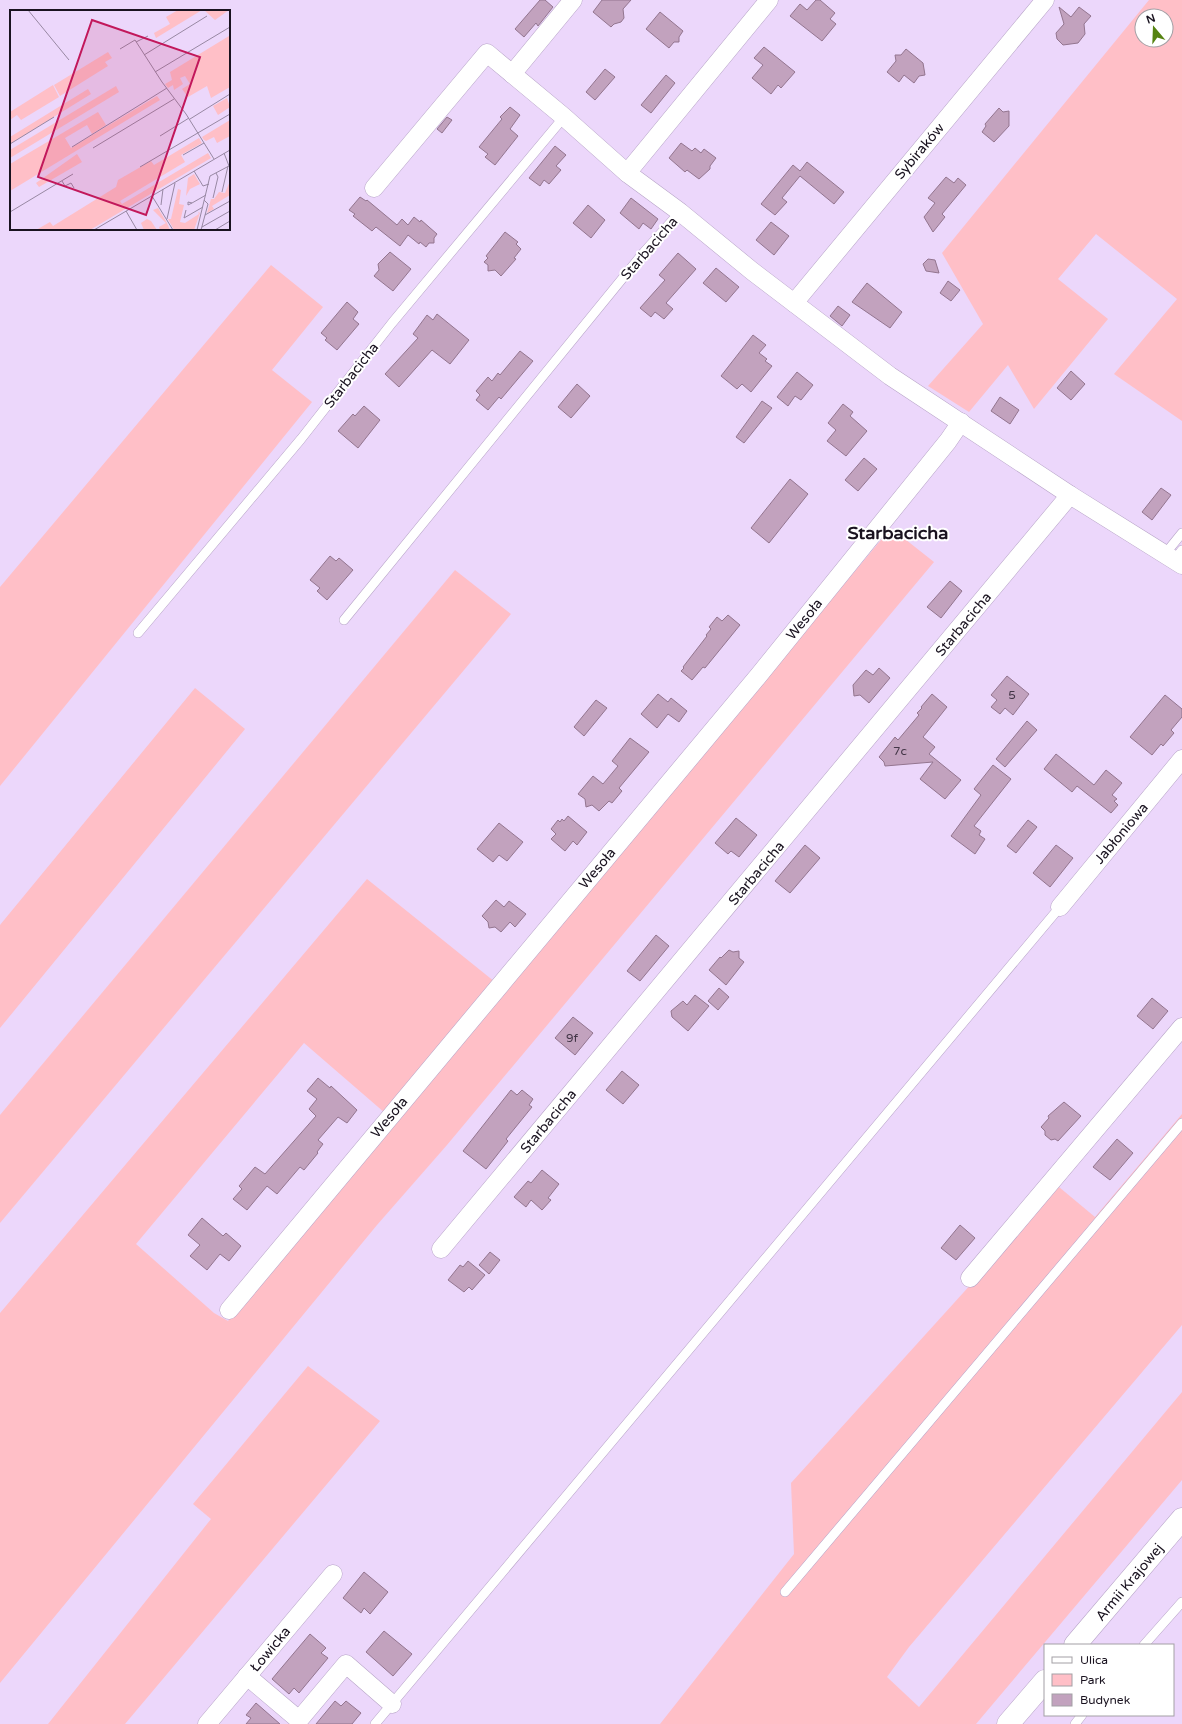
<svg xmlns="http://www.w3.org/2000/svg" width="1182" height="1724" font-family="'Varela Round',sans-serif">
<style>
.green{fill:#ffbfc7;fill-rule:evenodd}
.building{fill:#c2a2be;stroke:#93758f}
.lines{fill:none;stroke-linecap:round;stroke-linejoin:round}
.lane-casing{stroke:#b7a4c7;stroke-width:10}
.street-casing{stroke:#b7a4c7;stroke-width:19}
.secondary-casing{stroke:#b7a4c7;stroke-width:23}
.lane{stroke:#fff;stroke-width:9}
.street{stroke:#fff;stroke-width:18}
.secondary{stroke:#fff;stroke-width:22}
.labels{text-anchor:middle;stroke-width:4;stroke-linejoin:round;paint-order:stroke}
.number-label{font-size:12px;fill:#433647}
.street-label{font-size:14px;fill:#19121f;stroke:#fff}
.district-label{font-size:18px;font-weight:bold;fill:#19121f;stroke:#fff}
.inset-road{fill:none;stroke:#9888a3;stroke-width:1}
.view{fill:#c2185b;fill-opacity:0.15;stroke:#c2185b;stroke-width:2}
.inset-edge{fill:none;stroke:#19121f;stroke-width:2}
</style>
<rect width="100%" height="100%" fill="#ecd7fb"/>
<g class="green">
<path d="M1149,0H1182V421L1114,374L1177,299L1096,234L1058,279L1108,319L1034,409L1008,365L969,412L928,386L983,324L942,253ZM1142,16H1166V40H1142Z"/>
<path d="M271,265L323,307L272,370L312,402L0,786V587Z"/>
<path d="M891,528L934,562L447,1145L377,1225L0,1683V1313L367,879L495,982L385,1113L304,1043L136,1244L214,1313L228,1321C450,1058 670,792 891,528Z"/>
<path d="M455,570L511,614L0,1223V1115Z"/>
<path d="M195,688L245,729L0,1028V925Z"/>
<path d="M1182,1114V1325L909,1647L887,1677L919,1707L1182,1392V1480L976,1724H660L794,1554L791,1483L1059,1187L1095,1217Z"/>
<path d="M308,1366L380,1421L125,1724H48L211,1519L193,1504Z"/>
</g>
<g class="building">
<path d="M540,0H545L553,7L538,26L536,23L524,37L515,29Z"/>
<path d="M602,0H631L623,9L624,18L621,22L614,24L611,27L593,12Z"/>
<path d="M816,0H820L835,13L830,19L836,24L822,41L790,16L800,4L807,10Z"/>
<path d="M1059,7L1071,17L1079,7L1091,16L1084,24L1085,34L1078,43L1063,45L1057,39L1056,33L1064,24Z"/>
<path d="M660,12L683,31L679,37V42H674L669,48L646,29Z"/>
<path d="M764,47L795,72L781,88L778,85L771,94L752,78L763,65L754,58Z"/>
<path d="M906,49L923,63L925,75L919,76L914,83L904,75L899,82L887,72L896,61L895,55H901Z"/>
<path d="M605,69L615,77L595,100L586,92Z"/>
<path d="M666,75L675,83L651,113L641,105Z"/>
<path d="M510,107L520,115L510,129L518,136L495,165L485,157L488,154L479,147L502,119L500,117Z"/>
<path d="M999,108L1003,112L1009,111V126L994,142L982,132L986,126L985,124Z"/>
<path d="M447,117L452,120L442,133L437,129Z"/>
<path d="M681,143L692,151L695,148L701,153L704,149L716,158L710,166V169L699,179L687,170L685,172L669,158Z"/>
<path d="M555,146L566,155L556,166L561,170L549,184L544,180L540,186L529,178Z"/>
<path d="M807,162L844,192L834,204L800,176L782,198L787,202L775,215L761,204L793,165L800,171Z"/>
<path d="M946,177L954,183L958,178L966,185L942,214L945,217L933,232L924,217L935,203L928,198Z"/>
<path d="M360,197L366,201L367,200L397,225L402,219L408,225L414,217L420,222L421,220L437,234L434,238V243H429L426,247L420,242L419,244L408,235L400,246L376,227L372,231L353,216L355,214L349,210Z"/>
<path d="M631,198L658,219L651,229L643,223L639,229L620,213Z"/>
<path d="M588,205L605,220L591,238L573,223Z"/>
<path d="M771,222L789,236L774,255L756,240Z"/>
<path d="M505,232L518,242L516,244L521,249L514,258L516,259L501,276L495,270L488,271V265L484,262L488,258L486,256Z"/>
<path d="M390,252L411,269L393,291L374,276L379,270L378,264Z"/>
<path d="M678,253L696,269L666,303L673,309L664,319L655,312L651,317L640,308L665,280L659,275Z"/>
<path d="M928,259L935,260L939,273L926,271L923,264Z"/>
<path d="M716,268L739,287L726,302L703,283Z"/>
<path d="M948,281L960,290L951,301L940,293Z"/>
<path d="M867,283L902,312L890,328L852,302Z"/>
<path d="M347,302L358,312L353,319L359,324L337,350L325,340L327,338L321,333Z"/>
<path d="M838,306L850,315L842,326L830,316Z"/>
<path d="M437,314L469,340L450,364L432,350L399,387L385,374L418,338L413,334L427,315L433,320Z"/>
<path d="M753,335L766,345L759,353L767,359L765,361L772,366L751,392L742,384L737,389L721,376Z"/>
<path d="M520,351L533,361L501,399L499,397L488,410L476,400L480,395L476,391L488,377L492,381L498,373L500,375Z"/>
<path d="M1071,371L1085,384L1071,400L1057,388Z"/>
<path d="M797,372L813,385L801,400L795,396L788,406L777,397Z"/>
<path d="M577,384L590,396L571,418L558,407Z"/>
<path d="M1000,397L1019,410L1010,424L991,411Z"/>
<path d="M762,401L772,408L744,443L736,437Z"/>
<path d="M843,404L853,412L850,416L867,431L846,456L827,441L836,430L828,423Z"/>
<path d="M364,406L380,420L358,448L338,431L353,414L355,416Z"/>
<path d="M864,458L877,469L858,491L845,480Z"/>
<path d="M790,479L808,494L769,543L751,528Z"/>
<path d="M1161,488L1171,495L1152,520L1142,512Z"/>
<path d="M330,556L336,561L339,558L353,570L327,600L317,591L320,588L310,580Z"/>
<path d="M950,581L962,591L941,618L927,607Z"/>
<path d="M728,615L740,625L705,668L703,667L692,680L681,671L684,668L683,667L707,636L706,635L711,629L709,627L717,617L722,621Z"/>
<path d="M879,668L890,678L869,703L860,695L854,696L853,685L866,670L873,675Z"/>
<path d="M1007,676L1029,694L1013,715L1005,708L1000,714L991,707L997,700L991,695Z"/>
<path d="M658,694L668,702L671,698L687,711L679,722L668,714L657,728L641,714Z"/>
<path d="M932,694L947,707L923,737L935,747L929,754L961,780L945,799L920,779L933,762L885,766L884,762L879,757L895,737L898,740L919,715L917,713L922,708L921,707Z"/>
<path d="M1165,695L1182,709V717L1171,730L1174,733L1163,746L1161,744L1152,755L1130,737Z"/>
<path d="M596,700L607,708L584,736L574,727Z"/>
<path d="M1027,721L1037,730L1005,767L996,759Z"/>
<path d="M630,738L649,752L619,788L622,791L612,803L609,801L599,811L592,805L586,807L585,799L578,794L593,776L603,784L618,766L612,761Z"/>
<path d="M1056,754L1094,785L1106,770L1122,783L1112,795L1117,799L1114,801L1118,805L1111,813L1077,786L1072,792L1044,769Z"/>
<path d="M993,765L1011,779L974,826L981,831L979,835L985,839L975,854L951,836L981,795L974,789Z"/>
<path d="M568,816L587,832L577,845L573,841L565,851L551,839L556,834L551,829L558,820L560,822L562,819L564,821Z"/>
<path d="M736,818L757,835L739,857L731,851L728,854L715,843Z"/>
<path d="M1028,820L1037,827L1016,853L1007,846Z"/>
<path d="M499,823L523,842L507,861L499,855L493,862L477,849Z"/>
<path d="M805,845L820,858L790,893L775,881Z"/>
<path d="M1056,845L1073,858L1050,887L1033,873Z"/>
<path d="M496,900L504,907L509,901L526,914L515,927L510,922L501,932L495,927L489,928L488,922L482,916Z"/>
<path d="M656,935L669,946L640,981L627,971Z"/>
<path d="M729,950L733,952L739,951V958L744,962L726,985L709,970L720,957L721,958Z"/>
<path d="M719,988L729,997L718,1010L708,1001Z"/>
<path d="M695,995L709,1006L688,1031L672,1017L671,1011L683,1001L687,1005Z"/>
<path d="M1152,998L1168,1011L1153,1029L1137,1016Z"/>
<path d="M573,1017L593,1033L575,1055L555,1038Z"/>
<path d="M622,1071L639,1085L623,1104L606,1090Z"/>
<path d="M318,1078L330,1088L331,1086L357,1110L347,1123L338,1117L318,1140L323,1144L317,1152L318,1153L304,1170L300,1167L277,1194L267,1186L247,1210L233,1199L242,1189L239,1186L255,1167L265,1174L316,1116L309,1109L317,1099L307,1091Z"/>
<path d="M511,1090L517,1095L522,1090L533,1099L529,1105L532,1107L506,1139L508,1141L486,1169L463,1151Z"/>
<path d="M1064,1102L1081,1116L1058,1141L1055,1139L1051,1140L1045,1135V1131L1041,1127L1049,1118L1048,1116Z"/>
<path d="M1117,1139L1133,1153L1110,1180L1093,1167Z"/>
<path d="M542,1170L559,1184L548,1198L551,1200L542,1210L531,1200L526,1207L514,1197L528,1181L531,1183Z"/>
<path d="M202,1218L223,1236L226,1233L241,1246L229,1261L220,1254L207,1270L190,1256L200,1245L188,1235Z"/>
<path d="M960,1225L975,1238L956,1260L941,1248Z"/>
<path d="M490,1252L500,1260L489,1274L479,1265Z"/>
<path d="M468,1261L485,1275L472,1290L469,1287L464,1292L448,1280L460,1265L463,1267Z"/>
<path d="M364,1572L388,1592L370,1614L364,1608L361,1613L343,1598Z"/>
<path d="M384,1631L412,1654L393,1676L366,1652Z"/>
<path d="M310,1634L326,1648L321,1653L328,1658L299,1693L294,1688L289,1694L272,1679Z"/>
<path d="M335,1701L341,1706L346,1701L361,1713L352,1724H316Z"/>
<path d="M256,1703L280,1724H246L251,1718L246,1715Z"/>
</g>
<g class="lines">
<defs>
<g id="lane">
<path d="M1165,554L1182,533"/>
<path d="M1174,560L1182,550"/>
<path d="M344,620L644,252L680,212"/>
<path d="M138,633L301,439L392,323L564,117"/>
<path d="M785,1592L1182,1123"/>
<path d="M1144,1645L1182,1602"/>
<path d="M375,1724L1060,907"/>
<path d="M1075,1724L1082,1715"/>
</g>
<g id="street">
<path d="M512,74L573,0"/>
<path d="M627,173L769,0"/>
<path d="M374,188L487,53L564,117L627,173L680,212L752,271L890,376L1070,495L1182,565"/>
<path d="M794,303L1045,0"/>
<path d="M1060,907L1182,759"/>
<path d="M441,1249L1070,495"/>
<path d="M970,1278L1182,1027"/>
<path d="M229,1310L759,675L948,441L961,422"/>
<path d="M247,1676L299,1720L346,1664L392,1704"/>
<path d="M207,1724L333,1574"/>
</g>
<g id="secondary">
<path d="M1075,1645L1182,1519"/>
<path d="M1008,1724L1045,1681"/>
</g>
</defs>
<use href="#lane" class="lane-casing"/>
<use href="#street" class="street-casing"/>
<use href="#secondary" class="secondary-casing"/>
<use href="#lane" class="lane"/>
<use href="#street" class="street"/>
<use href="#secondary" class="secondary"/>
</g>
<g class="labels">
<g class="number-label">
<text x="1012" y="699">5</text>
<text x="900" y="755">7c</text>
<text x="572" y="1042">9f</text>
</g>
<g class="street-label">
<text transform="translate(919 151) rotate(-50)" y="5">Sybiraków</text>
<text transform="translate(649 248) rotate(-49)" y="5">Starbacicha</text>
<text transform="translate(351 375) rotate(-52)" y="5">Starbacicha</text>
<text transform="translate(804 619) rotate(-51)" y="5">Wesoła</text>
<text transform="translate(963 624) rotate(-50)" y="5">Starbacicha</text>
<text transform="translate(1121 833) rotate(-50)" y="5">Jabłoniowa</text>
<text transform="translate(597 868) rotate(-50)" y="5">Wesoła</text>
<text transform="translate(756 873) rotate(-50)" y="5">Starbacicha</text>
<text transform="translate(389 1117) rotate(-50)" y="5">Wesoła</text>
<text transform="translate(548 1121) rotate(-50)" y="5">Starbacicha</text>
<text transform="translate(1129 1582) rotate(-50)" y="5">Armii Krajowej</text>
<text transform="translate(270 1649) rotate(-50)" y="5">Łowicka</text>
</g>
<g class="district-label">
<text x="898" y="539">Starbacicha</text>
</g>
</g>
<g transform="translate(10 10)">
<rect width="220" height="220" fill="#ecd7fb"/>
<path d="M168,0H192L146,28L144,23L160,14L156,7ZM194,0H219L205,10ZM219,26L220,77L201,88L197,76L178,87L172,79L180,74L175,66L170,68L173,74L164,80L163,75L158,78L155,74L162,70L160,62ZM98,42L102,48L95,52L98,56L50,86L44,75ZM43,75L49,87L11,110L7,105L0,110V102ZM106,76L109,82L0,148V140ZM78,79L81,84L0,134V127ZM147,86L150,90L0,181V154L88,102L96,115L82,124L77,115L55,128L61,138ZM217,88L220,97L208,105L203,96ZM220,110V126L207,133L204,127L196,131L194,130L192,127ZM189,128L192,133L171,145L175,152L110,191L112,194L198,143L201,148L80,220H26L40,212L43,216L106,177L108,170L141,151L144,155ZM67,144L72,152L29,177L26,173ZM184,164L190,174L180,179L176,186L178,168ZM220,171V185L202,196L204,199L197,203L201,189H204L209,182L215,183ZM168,179L171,180L169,194L174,195L170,212L175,213L189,204L188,202L190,203L184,220H164L158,209H161ZM148,198L157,213L160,220H150L149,217L156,213L143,200ZM137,209L141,211L147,220H134L131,213Z" fill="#ffbfc7"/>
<path class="inset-road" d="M18,0L59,50M126,32L138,26M110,39L125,30L152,72L176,104L204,149M134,45L197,6M145,62L220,17M180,109L220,84M150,126L179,108M0,134L44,107M62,137L157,78M83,138L164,89M173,145L194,133M130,157L220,104M184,161L193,176L199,174M52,171L55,176L61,173L64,178M212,182L218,156M142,186L163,220M203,188L208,167L206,163M182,193L178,192V195L182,193L196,185M151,195L153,179M176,200L174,208L193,197M116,201L127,220M0,202L63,164M195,205L220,191M157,209L165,173M192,217L220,201M84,220L220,140M187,220L200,166L219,156L214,143M191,220L198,194L194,190M205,220L220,211"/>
<path class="view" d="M82,10L190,47L136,205L28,167Z"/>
<rect width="220" height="220" class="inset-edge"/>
</g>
<rect x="1044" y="1644" width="130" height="72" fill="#ffffff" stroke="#a3a0a5"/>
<rect x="1052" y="1657" width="20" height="6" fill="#ffffff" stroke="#a3a0a5"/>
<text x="1080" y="1664" font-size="12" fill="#19121f">Ulica</text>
<rect x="1052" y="1674" width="20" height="12" fill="#ffbfc7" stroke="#a3a0a5"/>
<text x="1080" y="1684" font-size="12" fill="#19121f">Park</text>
<rect x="1052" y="1694" width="20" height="12" fill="#c2a2be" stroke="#a3a0a5"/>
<text x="1080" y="1704" font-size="12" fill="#19121f">Budynek</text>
<g transform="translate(1154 28) rotate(341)"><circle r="19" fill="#ffffff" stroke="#a3a0a5"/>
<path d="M0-3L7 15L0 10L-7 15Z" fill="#558311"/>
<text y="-6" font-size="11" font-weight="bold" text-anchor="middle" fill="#19121f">N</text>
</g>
</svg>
